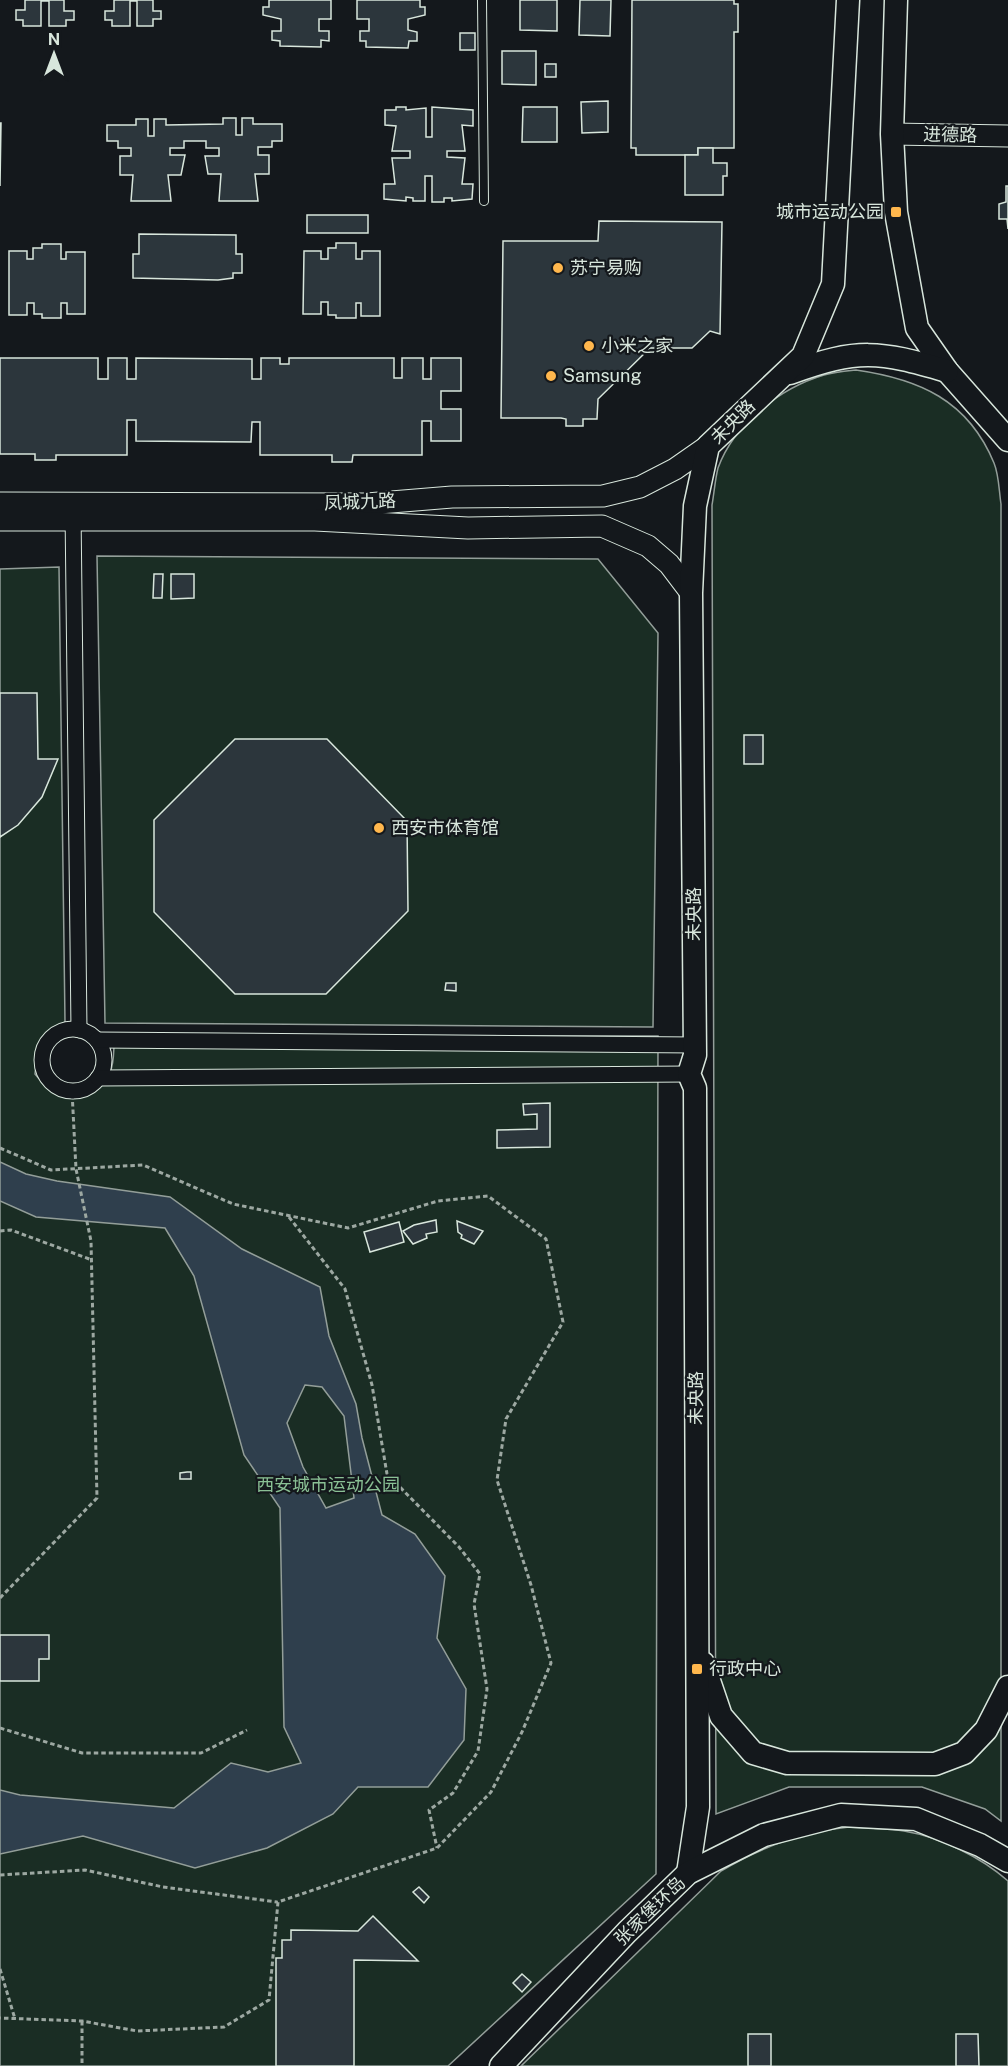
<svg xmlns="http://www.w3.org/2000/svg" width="1008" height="2066" font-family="'Public Sans','Noto Sans SC',sans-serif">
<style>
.green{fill:#1a2d24;stroke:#939e99;stroke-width:1.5}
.water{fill:#2f3f4d;stroke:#939e99;stroke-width:1.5;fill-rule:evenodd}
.building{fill:#2c363c;stroke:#d8e6dc;stroke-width:1.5}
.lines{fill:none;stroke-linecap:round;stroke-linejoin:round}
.lane-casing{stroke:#d8e6dc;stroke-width:10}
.street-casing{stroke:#d8e6dc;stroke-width:17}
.secondary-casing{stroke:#d8e6dc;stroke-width:23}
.primary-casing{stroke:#d8e6dc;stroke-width:25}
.path{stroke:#9da8a2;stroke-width:3;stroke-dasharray:4.5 3;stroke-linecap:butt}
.lane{stroke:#14181c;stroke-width:8}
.street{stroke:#14181c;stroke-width:15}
.secondary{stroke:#14181c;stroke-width:21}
.primary{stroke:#14181c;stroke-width:22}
.poi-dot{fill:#ffb74d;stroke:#14181c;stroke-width:2}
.labels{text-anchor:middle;stroke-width:4.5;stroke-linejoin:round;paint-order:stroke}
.street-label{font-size:18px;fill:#d8e6dc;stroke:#14181c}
.poi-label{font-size:18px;fill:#d8e6dc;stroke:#14181c;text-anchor:start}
.park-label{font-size:18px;fill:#8ac095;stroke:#14181c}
</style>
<rect width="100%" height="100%" fill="#14181c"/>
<g class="green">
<path d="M856,370C919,379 968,400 994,463C999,475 999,491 1001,504V1821L985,1809L922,1787H789L716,1814L712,505C714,494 715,480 718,468C734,424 780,388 824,375C834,372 846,371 856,370Z"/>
<path d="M97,556L598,559L658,633L653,1027L105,1023Z"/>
<path d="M59,567L65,1022C39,1037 38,1044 35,1074C56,1101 92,1109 110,1072C115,1063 113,1046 115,1035L658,1036L656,1874L448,2066H0V569Z"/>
<path d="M849,1827C867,1828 887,1828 904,1831C940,1837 981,1857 1008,1881V2066H521L721,1871C762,1847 801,1832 849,1827Z"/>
</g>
<path class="water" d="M0,1162L26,1174L57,1181L170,1197L242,1249L320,1287L329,1336L356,1404L362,1438L382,1515L415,1534L445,1576L437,1638L466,1689L464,1740L428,1787H358L333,1814L267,1848L195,1868L83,1836L0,1854V1790L20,1795L174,1808L231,1763L268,1772L301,1763L284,1727L280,1508L244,1455L194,1276L165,1228L36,1217L0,1201ZM305,1385L322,1387L344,1416L354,1498L326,1508L303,1467L287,1423Z"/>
<g class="building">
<path d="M25,0H64V11H74V20H66V26H49V1H41V26H23V20H16V10H25Z"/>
<path d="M114,0H153V11H161V19H153V26H137V1H130V26H112V20H105V11H114Z"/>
<path d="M269,0H331V19H319V31H329V41L321,40V47L280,46V41L272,40V31H281V19L263,15V7H269Z"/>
<path d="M357,0H420V7H425V15L408,19V30L417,32V41H409L408,48L366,47V41H360V31H369V19H357Z"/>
<path d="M520,0H557V31L520,30Z"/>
<path d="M580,0H611L610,36L579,35Z"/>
<path d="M632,0H734V4H738V32H734V148H698V155H636V148H631Z"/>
<rect x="460" y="33" width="15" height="17"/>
<path d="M502,51H536V85L502,84Z"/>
<rect x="545" y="64" width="11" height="13"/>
<path d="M608,101V132L582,133L581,102Z"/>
<path d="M396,107H406V110L426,108V137H432V107L473,110V126L462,125L465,151H447V157L465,158L462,184H473L472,199L452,201V198H444V202H432V176H425V201H413V198L406,197V201L384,199V184H395L392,158H410V151H392L396,126L385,125V110H396Z"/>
<path d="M523,107H557V142H522Z"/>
<path d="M223,118H236V135H242V118H253V124H282V141H272V147H258V155H269V174H255L258,201H219L221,174H208L205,156H219V148H206V141H184V148H170V155H185L181,175H168L171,201H131L133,175H120V156H131V148H118V141H107V125H136V119H148V136H154V119H166V125L223,124Z"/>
<path d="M0,123H1L0,186Z"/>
<path d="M698,148H713V163H727V176H723V195H685V155H698Z"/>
<path d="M1006,186H1008V229L1007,219H999V204L1006,202Z"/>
<rect x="307" y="215" width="61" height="18"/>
<path d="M599,221L722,222L720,334L710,331L692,348H650L598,399L597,419H583V426H566V419L561,418H501L503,241H598Z"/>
<path d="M139,234L236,235V254H242V273H233V278L218,280L133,278V254H139Z"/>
<path d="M336,243H356V259H362V251H380V316H361V303H356V318H336V315H328V302H321V314H303L304,251H321V259H328V248H336Z"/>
<path d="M42,244H61V259H66V252H85V314H67V303H61V318H42V314H34V303H27V315H9V251H27V259H33V248H42Z"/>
<path d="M0,358H98V379H108V358H127V379H136V358L252,359V379H261V358H280V364H289V358H394V378H402V358H423V379H431V358H461V391H441V409H461V441H431V421H422V455H353L352,462H332V455H260V422H252L251,442L136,441V420H127V455H56V460H35V454H0Z"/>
<path d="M154,574H163L162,598H153Z"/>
<path d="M171,574H194V598L171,599Z"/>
<path d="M0,693H37L38,759H58L42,797L18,825L0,837Z"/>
<rect x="744" y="735" width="19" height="29"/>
<path d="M235,739H327L407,821L408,911L326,994H235L154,912V820Z"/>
<path d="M446,983H456V991L445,990Z"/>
<path d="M550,1103V1147L497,1148V1130L537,1129V1114L524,1115L523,1104Z"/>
<path d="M436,1220L437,1232L426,1234L427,1238L413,1244L403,1231L414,1225Z"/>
<path d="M457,1221L483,1231L474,1244L461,1238L462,1235L458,1232Z"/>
<path d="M399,1222L404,1242L370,1252L364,1232Z"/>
<path d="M187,1472H191V1479H180V1473Z"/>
<path d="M0,1635H49V1659H39V1681H0Z"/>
<path d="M419,1887L429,1897L424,1903L413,1892Z"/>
<path d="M373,1916L418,1961L354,1960V2066H276V1958H282V1940H291V1930L358,1931Z"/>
<path d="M522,1974L531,1982L522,1992L513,1983Z"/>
<rect x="748" y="2034" width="23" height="32"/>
<path d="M956,2034H978L979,2066H956Z"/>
</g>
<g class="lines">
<defs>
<path id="lane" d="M482,0L484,201"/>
<g id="street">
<path d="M73,510L79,1030"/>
<circle cx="73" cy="1060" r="31"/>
<path d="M97,1040L695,1045"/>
<path d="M98,1078L689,1074"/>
</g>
<g id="secondary">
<path d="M892,134L1008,136"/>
<path d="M0,503L367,504L452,497L603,496L640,487L675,469L708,446"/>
<path d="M0,520H315L468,528L602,526L648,546L669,564L691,593"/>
</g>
<g id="primary">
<path d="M896,0L892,134L896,212L917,328L947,371L1008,440"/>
<path d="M790,373C858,348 879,351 947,371"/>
<path d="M703,1663L721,1716L753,1753L787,1763L935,1764L964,1753L986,1730L1008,1687"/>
<path d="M688,1873L698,1807L695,1088L689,1074L695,1055L691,593L695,506L708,446L803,356L833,284L848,0"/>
<path d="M501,2066L627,1932L688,1873L764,1835L841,1815L916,1819L980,1845L1008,1861"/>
</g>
</defs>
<use href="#lane" class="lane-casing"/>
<use href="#street" class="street-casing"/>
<use href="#secondary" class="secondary-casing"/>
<use href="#primary" class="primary-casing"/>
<g class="path">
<path d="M0,1148L51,1170L143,1165L233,1204L348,1228L438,1201L488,1196L546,1239L563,1322L506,1419L497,1480L531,1585L551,1663L522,1732L491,1792L437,1848L278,1902L269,2000L224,2027L137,2031L82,2021L0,2018"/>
<path d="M289,1217L345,1289L372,1385L387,1474L459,1547L480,1574L474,1604L487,1689L478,1751L453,1793L429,1810L437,1848"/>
<path d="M0,1231L11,1230L92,1260"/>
<path d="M0,1598L97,1498L91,1241L76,1169L72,1091"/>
<path d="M0,1728L82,1753H201L247,1730"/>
<path d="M0,1875L85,1870L163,1887L277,1902"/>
<path d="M0,1969L15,2019"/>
<path d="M82,2021V2066"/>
</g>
<use href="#lane" class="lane"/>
<use href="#street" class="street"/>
<use href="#secondary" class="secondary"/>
<use href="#primary" class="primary"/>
</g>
<g class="poi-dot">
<rect x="890" y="206" width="12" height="12" rx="3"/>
<circle cx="558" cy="268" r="6"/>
<circle cx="589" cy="346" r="6"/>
<circle cx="551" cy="376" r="6"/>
<circle cx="379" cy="828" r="6"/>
<rect x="691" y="1663" width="12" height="12" rx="3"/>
</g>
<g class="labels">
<g class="street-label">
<text transform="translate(950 135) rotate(1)" y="6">进德路</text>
<text transform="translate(733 422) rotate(-45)" y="6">未央路</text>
<text transform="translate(360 502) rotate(-2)" y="6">凤城九路</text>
<text transform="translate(694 914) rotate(-90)" y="6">未央路</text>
<text transform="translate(696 1398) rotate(-90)" y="6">未央路</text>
<text transform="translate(650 1911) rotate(-44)" y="6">张家堡环岛</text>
</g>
<g class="poi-label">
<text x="884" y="218" text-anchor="end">城市运动公园</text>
<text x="570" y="274">苏宁易购</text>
<text x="601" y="352">小米之家</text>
<text x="563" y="382">Samsung</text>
<text x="391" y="834">西安市体育馆</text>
<text x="709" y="1675">行政中心</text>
</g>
<g class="park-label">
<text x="328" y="1491">西安城市运动公园</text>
</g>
</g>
<g transform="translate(54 54)" stroke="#14181c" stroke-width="4.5" paint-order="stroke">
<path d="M0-4.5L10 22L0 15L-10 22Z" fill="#d8e6dc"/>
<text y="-9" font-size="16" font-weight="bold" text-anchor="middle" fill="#d8e6dc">N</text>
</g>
</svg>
